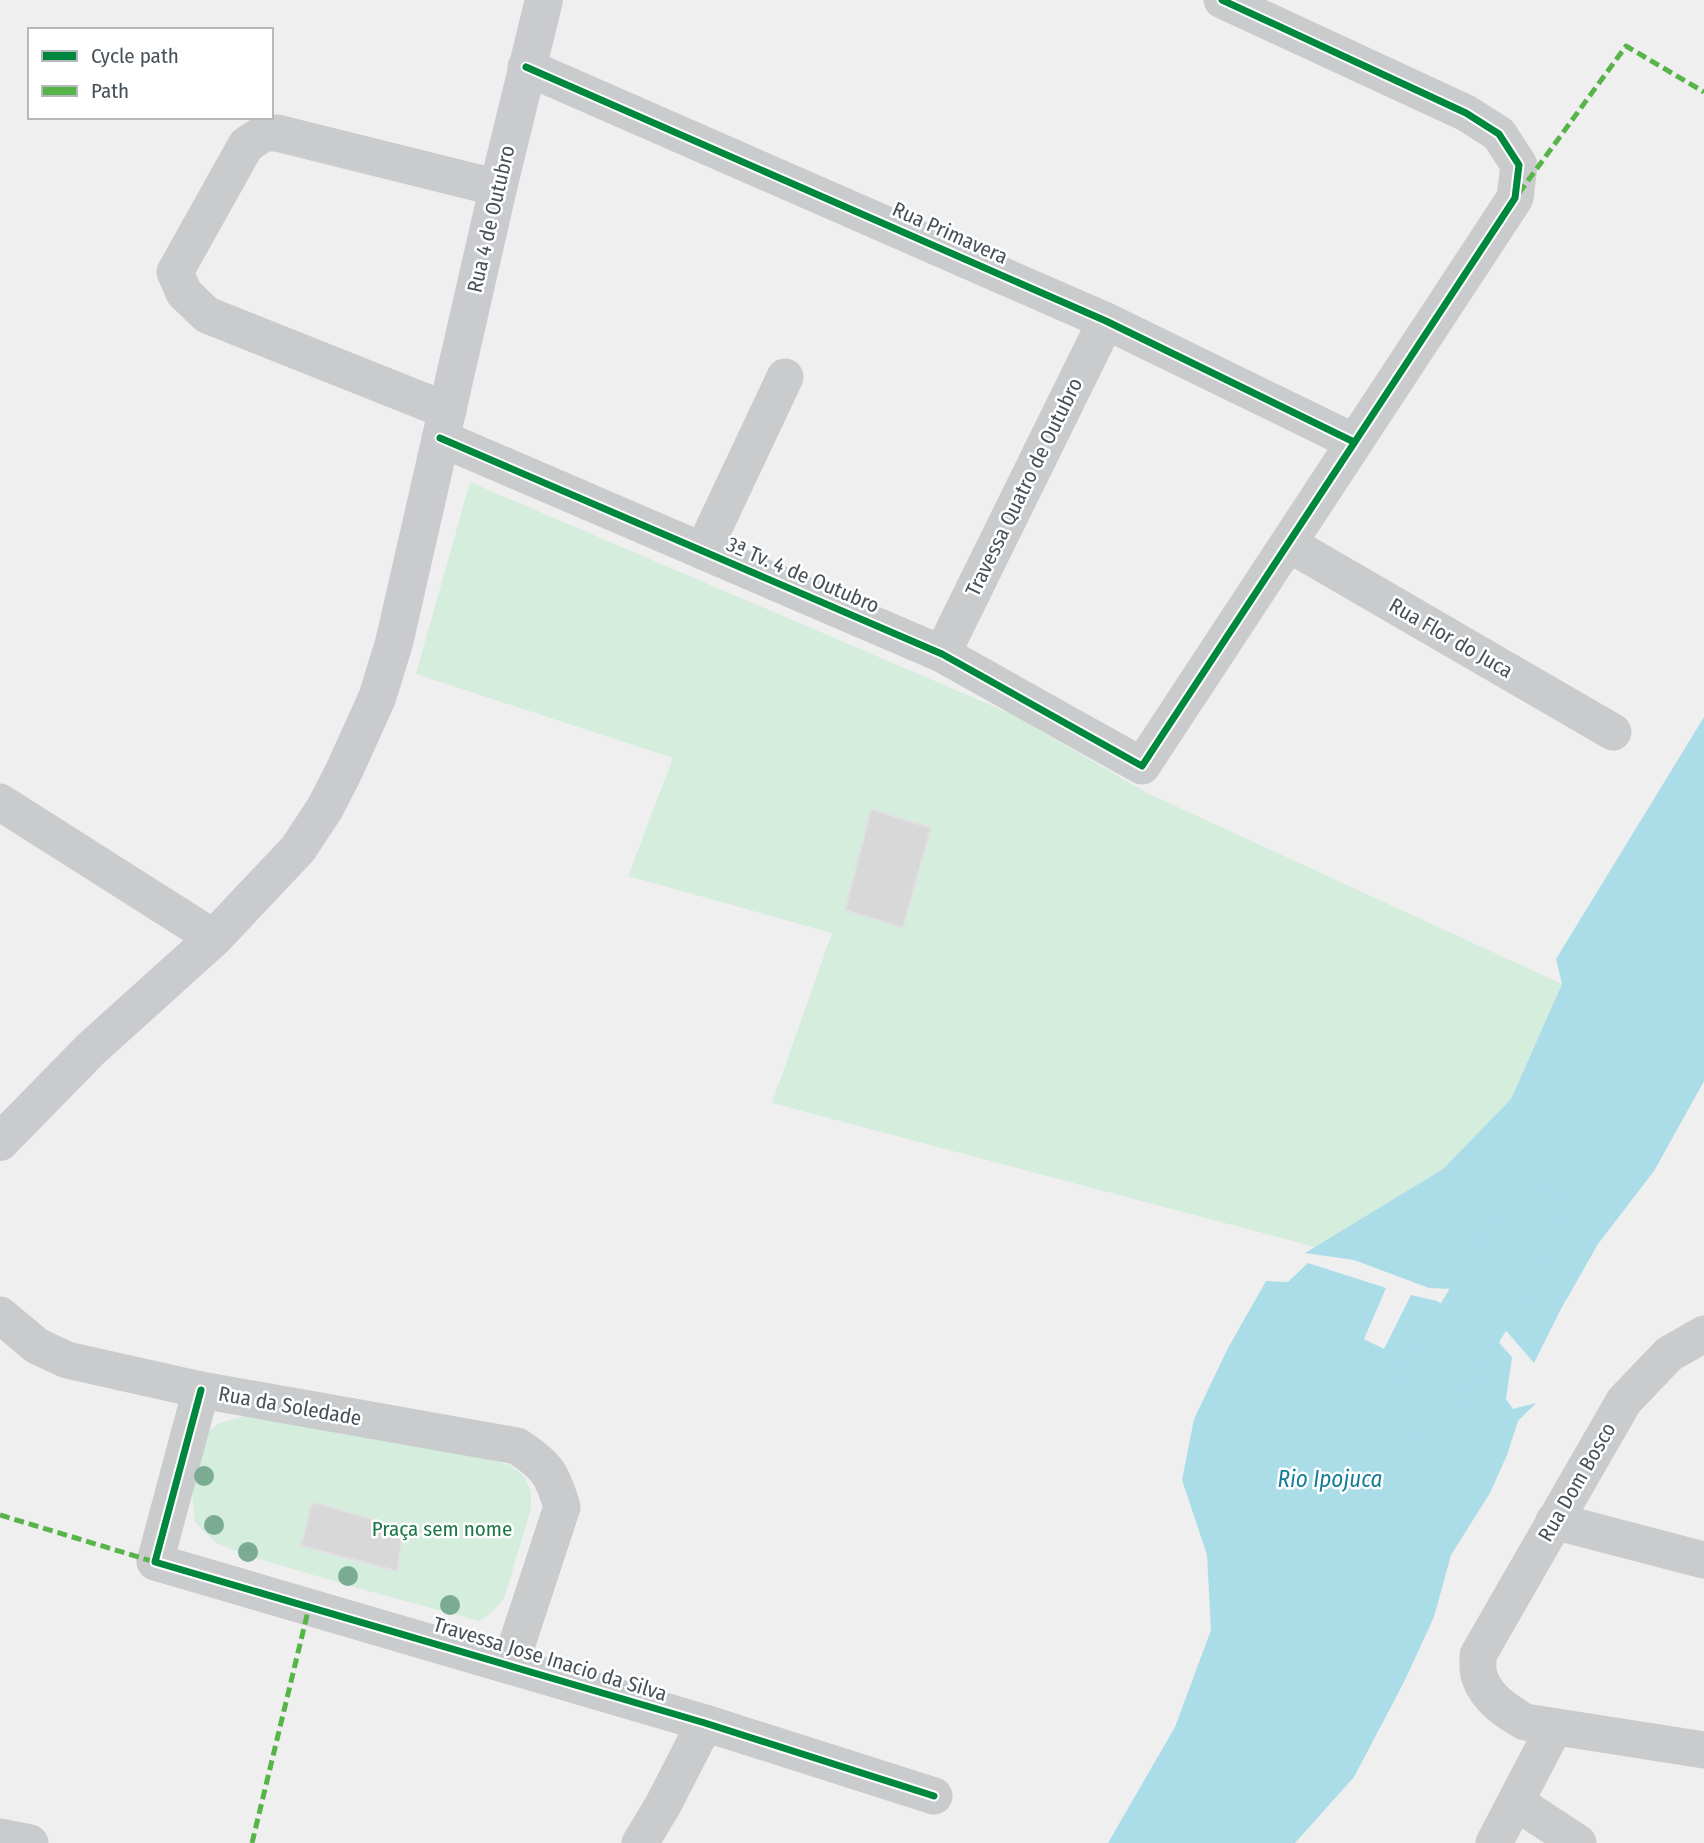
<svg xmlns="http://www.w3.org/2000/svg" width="1704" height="1843" font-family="'Fira Sans Condensed',sans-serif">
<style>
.green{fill:#d4eddd}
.water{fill:#abdde9}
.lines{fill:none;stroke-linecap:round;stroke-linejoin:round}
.river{stroke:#abdde9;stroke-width:70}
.building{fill:#d8d8d9;stroke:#e0e1e2;stroke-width:2}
.street{stroke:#c9cbcd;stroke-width:37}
.secondary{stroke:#cacbce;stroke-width:38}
.quiet{stroke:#57b448;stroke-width:5;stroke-dasharray:10 5;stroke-linecap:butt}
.cycleway-casing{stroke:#fff;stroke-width:11}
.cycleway{stroke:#00873e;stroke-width:7}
.tree{fill:#7bac93}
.labels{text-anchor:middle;stroke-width:5;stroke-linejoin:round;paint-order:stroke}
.street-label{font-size:21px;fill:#47515a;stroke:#fff}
.park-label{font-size:21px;fill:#1c7648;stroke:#fff}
.water-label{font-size:23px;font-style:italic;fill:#157e98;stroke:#fff}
</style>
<rect width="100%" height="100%" fill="#efefef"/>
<g class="green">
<path d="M470,482L1014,715L1147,793L1562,984L1511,1099L1443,1169L1315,1247L772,1103L832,933L628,876L673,758L416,674Z"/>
<path d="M253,1414L476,1455L509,1465L524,1476L531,1492V1509L504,1599L492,1612L479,1621L361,1589L249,1556L216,1543L195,1522L191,1480L202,1436L219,1423Z"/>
</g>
<g class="water">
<path d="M1704,717V1081L1654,1171L1598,1244L1561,1309L1534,1363L1483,1304L1471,1295L1451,1289L1429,1288L1354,1260L1305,1253L1443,1169L1511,1099L1562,984L1556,959Z"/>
<path d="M1308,1263L1386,1288L1364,1339L1384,1349L1411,1295L1437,1301L1471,1322L1494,1337L1512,1357L1506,1399L1513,1409L1536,1403L1518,1421L1507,1455L1490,1493L1451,1555L1434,1617L1404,1682L1354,1777L1295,1843H1108L1175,1727L1211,1630L1207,1555L1182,1480L1194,1419L1228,1348L1266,1281L1288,1282Z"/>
</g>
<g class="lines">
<path class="river" d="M1421,1403L1532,1221"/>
</g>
<g class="building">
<path d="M871,809L931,828L903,928L845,910Z"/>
<path d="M312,1502L404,1528L397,1571L301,1546Z"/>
</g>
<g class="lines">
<g class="street">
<path d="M526,67L1106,321L1354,442"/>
<path d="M448,411L207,315L184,293L175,272L246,145L264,133H277L498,188"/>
<path d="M440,438L942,654L1142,766L1515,198L1519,165L1499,134L1466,113L1222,0"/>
<path d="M1289,544L1613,732"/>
<path d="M703,551L785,377"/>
<path d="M942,654L1106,321"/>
<path d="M0,802L214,938"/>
<path d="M0,1315L37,1346L67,1360L201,1390L517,1446C547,1466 552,1473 562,1507L510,1665"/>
<path d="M1704,1334L1669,1354L1624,1401L1478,1655C1478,1662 1477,1672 1480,1678C1487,1699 1508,1712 1525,1722L1704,1750"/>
<path d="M201,1390L155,1562L705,1723L934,1796"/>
<path d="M1554,1521L1704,1560"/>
<path d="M1517,1803L1578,1843"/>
<path d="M0,1837L30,1843"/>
<path d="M640,1843L663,1805L705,1723"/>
<path d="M1494,1843L1554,1728"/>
</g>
<path class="secondary" d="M0,1142L91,1049L214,938L298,849L325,808L343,773L377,698L394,643L498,188L544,0"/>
<g class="quiet">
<path d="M1519,193L1626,46L1704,92"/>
<path d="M0,1515L155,1562"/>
<path d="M252,1843L309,1607"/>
</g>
<defs>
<g id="cycleway">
<path d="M526,67L1106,321L1354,442"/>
<path d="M440,438L942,654L1142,766L1515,198L1519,165L1499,134L1466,113L1222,0"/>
<path d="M201,1390L155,1562L705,1723L934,1796"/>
</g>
</defs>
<use href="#cycleway" class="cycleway-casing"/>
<use href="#cycleway" class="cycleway"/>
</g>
<g class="tree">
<circle cx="204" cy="1476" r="10"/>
<circle cx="214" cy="1525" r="10"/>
<circle cx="248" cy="1552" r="10"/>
<circle cx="348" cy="1576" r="10"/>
<circle cx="450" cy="1605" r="10"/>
</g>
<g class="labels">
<g class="street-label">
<text transform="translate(491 219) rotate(-77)" y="7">Rua 4 de Outubro</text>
<text transform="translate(950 233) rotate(24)" y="7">Rua Primavera</text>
<text transform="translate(1024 487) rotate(-64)" y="7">Travessa Quatro de Outubro</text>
<text transform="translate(803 575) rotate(23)" y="7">3ª Tv. 4 de Outubro</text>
<text transform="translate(1451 638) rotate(30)" y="7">Rua Flor do Juca</text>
<text transform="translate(290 1406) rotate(10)" y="7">Rua da Soledade</text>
<text transform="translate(1577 1482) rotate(-60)" y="7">Rua Dom Bosco</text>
<text transform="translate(550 1659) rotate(17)" y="7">Travessa Jose Inacio da Silva</text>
</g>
<g class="park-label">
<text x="442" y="1536">Praça sem nome</text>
</g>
<g class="water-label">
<text x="1330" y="1487">Rio Ipojuca</text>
</g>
</g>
<rect x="28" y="28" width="245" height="91" fill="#ffffff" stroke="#b5b9bd" stroke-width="2"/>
<rect x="42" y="51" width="35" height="10" fill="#00873e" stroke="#b5b9bd" stroke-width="2"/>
<text x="91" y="63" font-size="21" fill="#47515a">Cycle path</text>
<rect x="42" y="86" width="35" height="10" fill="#57b448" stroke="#b5b9bd" stroke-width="2"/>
<text x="91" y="98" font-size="21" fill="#47515a">Path</text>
</svg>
